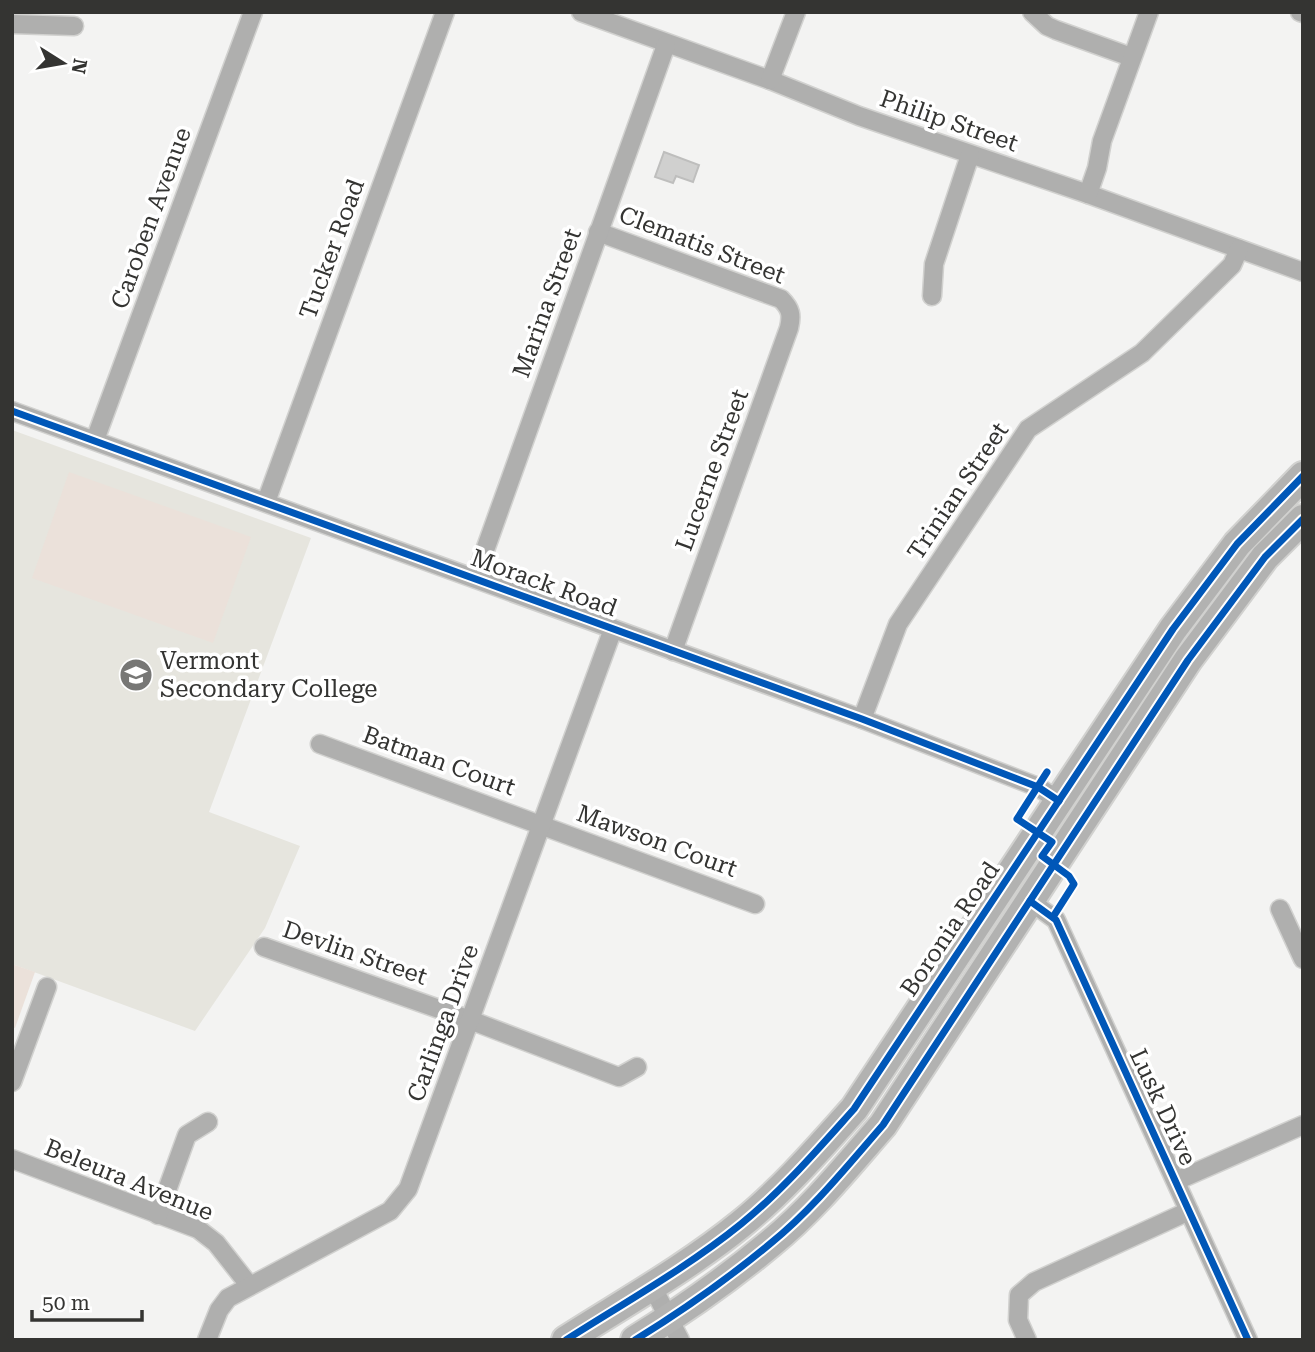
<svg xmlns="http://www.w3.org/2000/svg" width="1315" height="1352" font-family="'Roboto Serif',serif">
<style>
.built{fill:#e6e5de}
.green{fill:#ebe1da}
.building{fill:#d0d0cf;stroke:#bebebd;stroke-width:2}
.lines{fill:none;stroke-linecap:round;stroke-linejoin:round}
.street-casing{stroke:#d1d1cf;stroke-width:21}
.primary-casing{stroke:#d1d1cf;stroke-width:32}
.street{stroke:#afafae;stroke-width:18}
.primary{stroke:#b2b2b1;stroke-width:28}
.cycleway-casing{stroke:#fff;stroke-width:11}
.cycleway{stroke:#0057b8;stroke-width:7}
.labels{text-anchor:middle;stroke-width:7;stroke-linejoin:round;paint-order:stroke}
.street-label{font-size:24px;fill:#343432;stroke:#fff}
.poi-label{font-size:24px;fill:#343432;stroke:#fff;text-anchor:start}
</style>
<rect width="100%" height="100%" fill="#f3f3f2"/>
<path class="built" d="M12,430L311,538L209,812L300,846L265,928L195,1031L12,964Z"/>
<g class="green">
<path d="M69,472L251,537L213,643L32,578Z"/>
<path d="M12,964L35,972L15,1028L12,1027Z"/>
</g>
<path class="building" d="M664,152L699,165L693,182L676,176L673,183L655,177Z"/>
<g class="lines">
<defs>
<g id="street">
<path d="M581,12L770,80L859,116L1088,194L1303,272"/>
<path d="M1032,12L1047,26L1056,30L1131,57"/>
<path d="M1300,12L1303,13"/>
<path d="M12,24L74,26"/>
<path d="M770,80L796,12"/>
<path d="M1088,194L1097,168L1102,141L1149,12"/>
<path d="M598,232L781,299C791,309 792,315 789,328L673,651"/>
<path d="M932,296L934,264L970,155"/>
<path d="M12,411L862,719L1038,787L1059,801"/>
<path d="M95,440L253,12"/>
<path d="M266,502L445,12"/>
<path d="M475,578L666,45"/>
<path d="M862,719L898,624L1028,429L1142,353L1232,265L1239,249"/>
<path d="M320,744L755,904"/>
<path d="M1030,901L1056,920L1248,1340"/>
<path d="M1280,909L1303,959"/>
<path d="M264,947L470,1020L619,1077L637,1067"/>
<path d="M12,1082L47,987"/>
<path d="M12,1159L198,1229L216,1243L249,1285"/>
<path d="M1176,1181L1303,1125"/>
<path d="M158,1215L187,1135L208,1122"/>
<path d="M652,1286L680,1340"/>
<path d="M207,1340L219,1310L228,1298L390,1211L408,1189L613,629"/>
<path d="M1027,1340L1018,1320L1019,1295L1034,1282L1189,1211"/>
</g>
<g id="primary">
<path d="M566,1340C624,1303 688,1267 741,1224C783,1190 819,1148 854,1109L1173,629L1237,544L1303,476"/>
<path d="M635,1340C682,1311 729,1278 771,1243C813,1209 848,1165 883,1125L1188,660L1265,557L1303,519"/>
</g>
</defs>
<use href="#street" class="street-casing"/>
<use href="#primary" class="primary-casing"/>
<use href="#street" class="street"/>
<use href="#primary" class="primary"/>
<defs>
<g id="cycleway">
<path d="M12,411L862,719L1038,787L1059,801"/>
<path d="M1047,772L1017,819L1052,842L1042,856L1069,876L1074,884L1053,917"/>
<path d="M1030,901L1056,920L1248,1340"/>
<path d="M566,1340C624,1303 688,1267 741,1224C783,1190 819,1148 854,1109L1173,629L1237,544L1303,476"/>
<path d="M635,1340C682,1311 729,1278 771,1243C813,1209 848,1165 883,1125L1188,660L1265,557L1303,519"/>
</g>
</defs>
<use href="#cycleway" class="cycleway-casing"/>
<use href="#cycleway" class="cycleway"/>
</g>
<defs>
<symbol id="school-disc" viewBox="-11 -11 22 22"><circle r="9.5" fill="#777775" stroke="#fff"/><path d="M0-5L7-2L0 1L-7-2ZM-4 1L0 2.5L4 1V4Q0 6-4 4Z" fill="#fff"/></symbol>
</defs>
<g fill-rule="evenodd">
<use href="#school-disc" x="117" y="656" width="38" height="38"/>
</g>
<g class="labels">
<g class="street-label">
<text transform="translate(949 121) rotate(19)" y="8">Philip Street</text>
<text transform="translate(151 218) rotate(-70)" y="8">Caroben Avenue</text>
<text transform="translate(702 245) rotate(21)" y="8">Clematis Street</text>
<text transform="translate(332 249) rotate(-70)" y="8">Tucker Road</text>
<text transform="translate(547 303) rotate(-70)" y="8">Marina Street</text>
<text transform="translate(712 470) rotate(-70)" y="8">Lucerne Street</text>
<text transform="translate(958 491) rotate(-56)" y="8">Trinian Street</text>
<text transform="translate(544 583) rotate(20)" y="8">Morack Road</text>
<text transform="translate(439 761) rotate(20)" y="8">Batman Court</text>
<text transform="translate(657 841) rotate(20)" y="8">Mawson Court</text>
<text transform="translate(950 929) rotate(-56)" y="8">Boronia Road</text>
<text transform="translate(355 953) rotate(19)" y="8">Devlin Street</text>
<text transform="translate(443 1023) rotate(-70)" y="8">Carlinga Drive</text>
<text transform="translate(1163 1107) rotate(65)" y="8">Lusk Drive</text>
<text transform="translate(129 1180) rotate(22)" y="8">Beleura Avenue</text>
</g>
<g class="poi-label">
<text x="160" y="669">Vermont<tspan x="160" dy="28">Secondary College</tspan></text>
</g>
</g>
<rect width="1315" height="1352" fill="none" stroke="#343432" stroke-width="28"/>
<g transform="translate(63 63) rotate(101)" stroke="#ffffff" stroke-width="5" paint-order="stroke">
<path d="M0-5L12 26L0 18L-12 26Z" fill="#343432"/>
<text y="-10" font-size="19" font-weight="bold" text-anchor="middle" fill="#343432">N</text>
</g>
<path d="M32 1310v10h110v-10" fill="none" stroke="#343432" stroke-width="3.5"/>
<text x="42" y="1310" font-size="21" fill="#343432" stroke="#ffffff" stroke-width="5" paint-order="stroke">50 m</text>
</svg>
